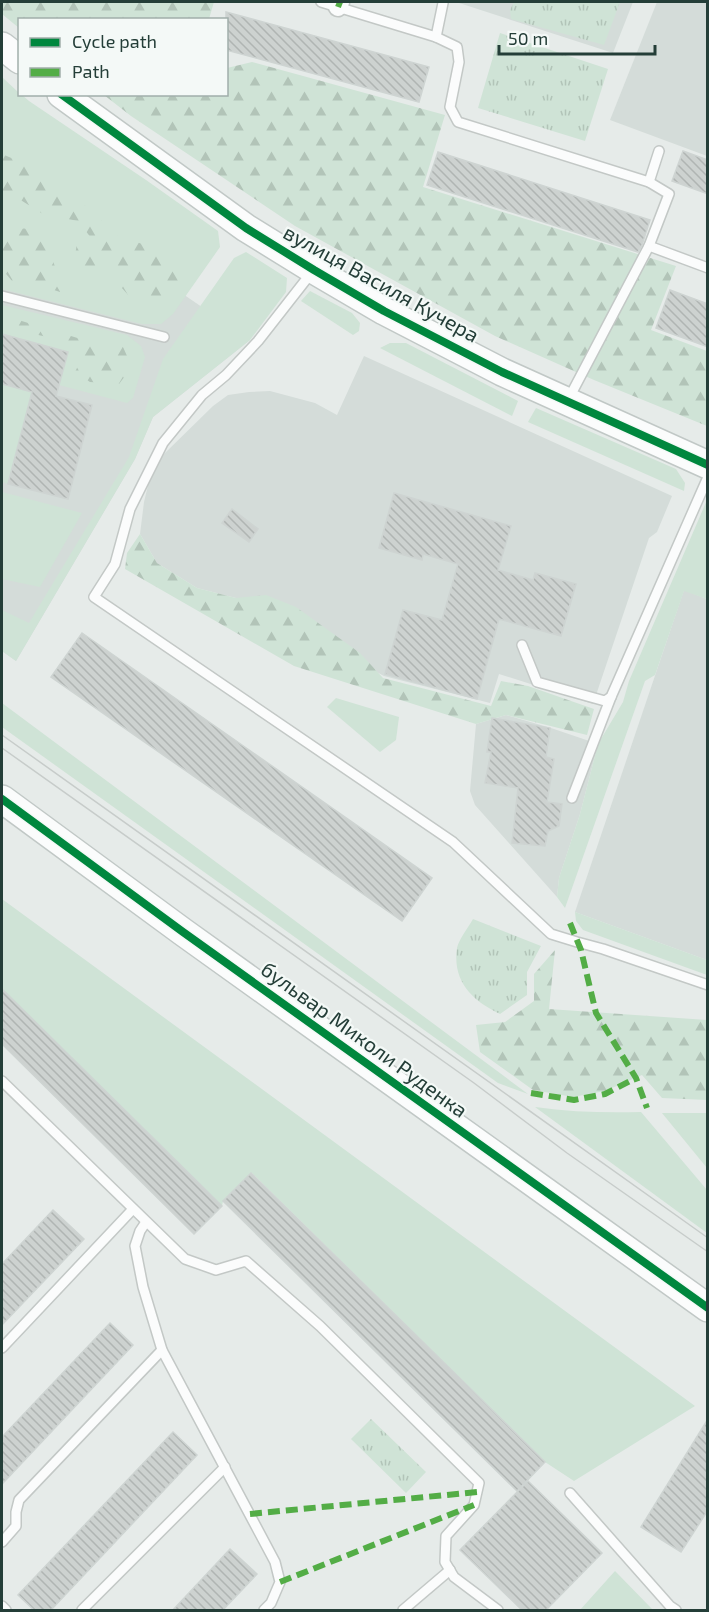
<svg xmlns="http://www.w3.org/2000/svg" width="709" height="1612" font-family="'Exo 2',sans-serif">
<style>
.built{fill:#d4dcd9}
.green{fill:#cfe3d6}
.forest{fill:url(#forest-firs)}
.park{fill:url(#park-tufts)}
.building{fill:url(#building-back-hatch);stroke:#ced4d2;stroke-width:1.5}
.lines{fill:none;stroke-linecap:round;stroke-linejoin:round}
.lane-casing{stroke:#c3c8c6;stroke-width:12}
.street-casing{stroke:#c3c8c6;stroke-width:21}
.secondary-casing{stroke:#c1c8c6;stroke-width:30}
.lane{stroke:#fbfcfc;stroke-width:9}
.street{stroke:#fbfcfc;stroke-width:18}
.secondary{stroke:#fbfcfc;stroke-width:27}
.tram{stroke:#c7ccca;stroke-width:1.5}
.quiet{stroke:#53ad46;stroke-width:6;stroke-dasharray:12 6;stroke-linecap:butt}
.cycleway-casing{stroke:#f4f9f7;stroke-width:11}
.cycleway{stroke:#00873e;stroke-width:8}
.labels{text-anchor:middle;stroke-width:4.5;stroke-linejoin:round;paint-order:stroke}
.street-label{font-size:21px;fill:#243e38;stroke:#f4f9f7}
</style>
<defs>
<pattern id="forest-firs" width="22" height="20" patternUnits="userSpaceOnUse" patternTransform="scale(1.5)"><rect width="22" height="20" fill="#cfe3d6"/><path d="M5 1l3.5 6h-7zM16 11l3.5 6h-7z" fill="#b2c4b8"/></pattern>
<pattern id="park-tufts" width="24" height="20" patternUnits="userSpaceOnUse" patternTransform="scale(1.5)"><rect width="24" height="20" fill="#cfe3d6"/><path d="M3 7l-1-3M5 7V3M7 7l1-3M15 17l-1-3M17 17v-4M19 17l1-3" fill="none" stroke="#b2c4b8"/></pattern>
<pattern id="building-back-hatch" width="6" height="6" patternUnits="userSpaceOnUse" patternTransform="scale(1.5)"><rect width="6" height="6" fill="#cdd2d0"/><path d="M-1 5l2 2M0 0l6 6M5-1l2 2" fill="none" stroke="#b0b5b3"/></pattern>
</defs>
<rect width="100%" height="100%" fill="#e6ebe9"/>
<g class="built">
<path d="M456,2H633L613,53Z"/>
<path d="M657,2H707V156L610,120Z"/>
<path d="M2,170L250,340L153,417L135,459L16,661L2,651Z"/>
<path d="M364,356L672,496L657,532L649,538L593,704L499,674L490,703L384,676L236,598L197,588L157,563L140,534L144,502L151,473L165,453L213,406L228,395L249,392L270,391L315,403L337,415Z"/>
<path d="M684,590L707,599V960L575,912Z"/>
<path d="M506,715L551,728L598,744L580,814L559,878L557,897L475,805L470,791L476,724Z"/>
</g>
<g class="green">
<path d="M2,77L19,93L20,94L22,95L29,101L146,180L218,231L220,247L173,314L161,324H142L2,289Z"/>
<path d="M246,252L287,278L286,292L250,340L153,417L135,459L16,661L2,651V610L29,623L129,457L163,359L234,258Z"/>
<path d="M310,291L352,313L360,323L359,331L353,335L301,301Z"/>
<path d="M2,305L127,335L141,346L145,357L133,398L127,403L59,385L68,352L2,334Z"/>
<path d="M390,343H406L518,401L512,416L380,348Z"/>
<path d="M2,384L32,392L8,484L2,482Z"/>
<path d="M536,408L676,469L685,483L684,491L528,422Z"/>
<path d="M2,492L82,513L40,587L2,579Z"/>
<path d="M707,500V599L684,591L655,675L645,681L565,908L557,897L559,878L580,814L598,744L623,702L629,681Z"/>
<path d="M336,698L399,717L396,740L380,752L327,707Z"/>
<path d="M2,703L528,1094L498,1083L2,727Z"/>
<path d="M2,899L695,1406L574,1481L545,1462L252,1173L223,1201L222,1206L2,989Z"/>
<path d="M575,912L707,960V975L583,930L576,921Z"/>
<path d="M535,1107C571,1112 605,1113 641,1112L707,1190V1233Z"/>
<path d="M662,1113H707V1168Z"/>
<path d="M615,1571L653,1610H580Z"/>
</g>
<g class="forest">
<path d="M2,2H214L209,19L20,20L19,28L2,14Z"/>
<path d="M252,62L445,115L423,187L676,266L651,330L707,351V426L594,380L495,336L295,226L131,116L104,95L226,94L227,68Z"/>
<path d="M2,154L23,163L81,202L118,236L173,254L184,269L185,278L177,284L166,300L157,304L130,297L104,268L91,281L82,278L74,262L77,243H95L78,221L43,214L19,199L2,195Z"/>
<path d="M2,228L42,229L50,235V253L61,283L60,292L42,286L31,279L12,281L2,269Z"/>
<path d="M2,315L84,340L114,342L123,347L127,356L125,376L119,384L90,382L75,372L79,364L73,347L52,338L2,327Z"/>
<path d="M140,534L157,563L197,588L236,598L266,595L296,607L360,653L383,678L491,706L501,681L528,686L594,709L587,735L506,715L476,724L294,666L125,569L127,553Z"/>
<path d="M555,950L549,1009L707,1020V1100L662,1098L642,1075L605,1091L573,1097L533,1090L480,1052L476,1025L505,1022L534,1001V974Z"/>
</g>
<g class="park">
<path d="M514,2H620L604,45L511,19L510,10Z"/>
<path d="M500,33L608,69L585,141L478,108Z"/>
<path d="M473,919L541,946L527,972V995L500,1014C473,1001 452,982 457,948C459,939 468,928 473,919Z"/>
<path d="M371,1419L426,1472L406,1493L351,1439Z"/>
</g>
<g class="building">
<path d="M226,12L429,67L419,102L226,50Z"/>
<path d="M683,151L708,160V194L672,181Z"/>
<path d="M438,152L650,220L642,245L638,252L427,185Z"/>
<path d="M670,290L708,304V347L656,328Z"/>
<path d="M2,334L68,352L56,396L92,405L68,499L8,484L32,392L2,384Z"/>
<path d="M394,493L511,526L498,570L533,580L535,573L576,584L561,636L499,619L477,699L385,674L403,610L442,620L458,564L423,554L422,560L379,548Z"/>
<path d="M232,509L258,529L249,542L222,523Z"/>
<path d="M82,633L432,878L402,921L51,677Z"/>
<path d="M492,718L550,728L546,757L554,759L547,802L562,804L559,826L548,831L545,846L512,843L518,788L485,783L491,752H487Z"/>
<path d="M2,989L222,1206L194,1234L2,1044Z"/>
<path d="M251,1173L545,1462L517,1491L223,1201Z"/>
<path d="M53,1210L84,1239L2,1325V1264Z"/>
<path d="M110,1323L133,1345L2,1484V1437Z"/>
<path d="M708,1419V1510L681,1552L641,1527Z"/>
<path d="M173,1432L197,1455L50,1611H35L18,1595Z"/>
<path d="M528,1481L602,1553L545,1611H523L460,1550Z"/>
<path d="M230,1549L257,1574L222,1611H172Z"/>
</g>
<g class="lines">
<defs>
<g id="lane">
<path d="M321,2L436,37L457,47L459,62L450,107L458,122L649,182L669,194L649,246L568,400"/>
<path d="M436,37L443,3"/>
<path d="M649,182L659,151"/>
<path d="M649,246L708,268"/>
<path d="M312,272L258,341L226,375L202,395L163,443L130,509L115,564L94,597L453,842L551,934L577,942L603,949L708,985"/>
<path d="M2,296L164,337"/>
<path d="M522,645L537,682L605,701L611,697L708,477"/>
<path d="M572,798L611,697"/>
<path d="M2,1081L185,1259L216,1270L246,1261L320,1326L479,1483L474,1505L446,1536L445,1562L454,1577L498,1610"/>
<path d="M146,1222L140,1231L135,1246L143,1287L162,1350L275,1562L280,1582L271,1603L264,1610"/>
<path d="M2,1348L133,1209"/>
<path d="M570,1493L670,1606L676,1610"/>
<path d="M2,1542L16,1526V1512L19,1500L162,1350"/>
<path d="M2,1606L6,1610"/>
<path d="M82,1610L225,1467"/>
<path d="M403,1610L450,1570"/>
</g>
<path id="street" d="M338,7L340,2"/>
<g id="secondary">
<path d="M2,46L20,60"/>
<path d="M61,94L246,228L314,270L384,311L502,372L708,465"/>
<path d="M2,799L183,932L708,1308"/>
</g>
</defs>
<use href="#lane" class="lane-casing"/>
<use href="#street" class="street-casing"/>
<use href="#secondary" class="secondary-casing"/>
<use href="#lane" class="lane"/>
<use href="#street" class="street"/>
<use href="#secondary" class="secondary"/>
<g class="tram">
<path d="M2,735L708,1238"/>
<path d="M2,748L474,1083L567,1153L708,1252"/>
</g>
<g class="quiet">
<path d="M338,7L340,2"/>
<path d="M570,923L581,950L596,1013L636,1078L647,1108"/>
<path d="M531,1093L574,1100L605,1094L636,1078"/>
<path d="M250,1514L477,1492"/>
<path d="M280,1582L474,1505"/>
</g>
<defs>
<g id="cycleway">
<path d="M61,94L246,228L314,270L384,311L502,372L708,465"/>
<path d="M2,799L183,932L708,1308"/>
</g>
</defs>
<use href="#cycleway" class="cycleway-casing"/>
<use href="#cycleway" class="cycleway"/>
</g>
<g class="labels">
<g class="street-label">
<text transform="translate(381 284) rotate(29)" y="7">вулиця Василя Кучера</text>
<text transform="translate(364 1040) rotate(36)" y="7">бульвар Миколи Руденка</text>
</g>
</g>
<rect width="709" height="1612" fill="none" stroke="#243e38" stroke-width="6"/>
<rect x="18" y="18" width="210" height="78" fill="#f4f9f7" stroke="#a1aeab" stroke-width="1.5"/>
<rect x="30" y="38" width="30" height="9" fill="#00873e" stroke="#a1aeab" stroke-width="1.5"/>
<text x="72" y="48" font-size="18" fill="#243e38">Cycle path</text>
<rect x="30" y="68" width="30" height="9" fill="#53ad46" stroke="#a1aeab" stroke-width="1.5"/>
<text x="72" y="78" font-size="18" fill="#243e38">Path</text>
<path d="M499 45v9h156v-9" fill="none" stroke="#243e38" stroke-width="3"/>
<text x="508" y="45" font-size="18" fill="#243e38" stroke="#f4f9f7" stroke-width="4.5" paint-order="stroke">50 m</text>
</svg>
